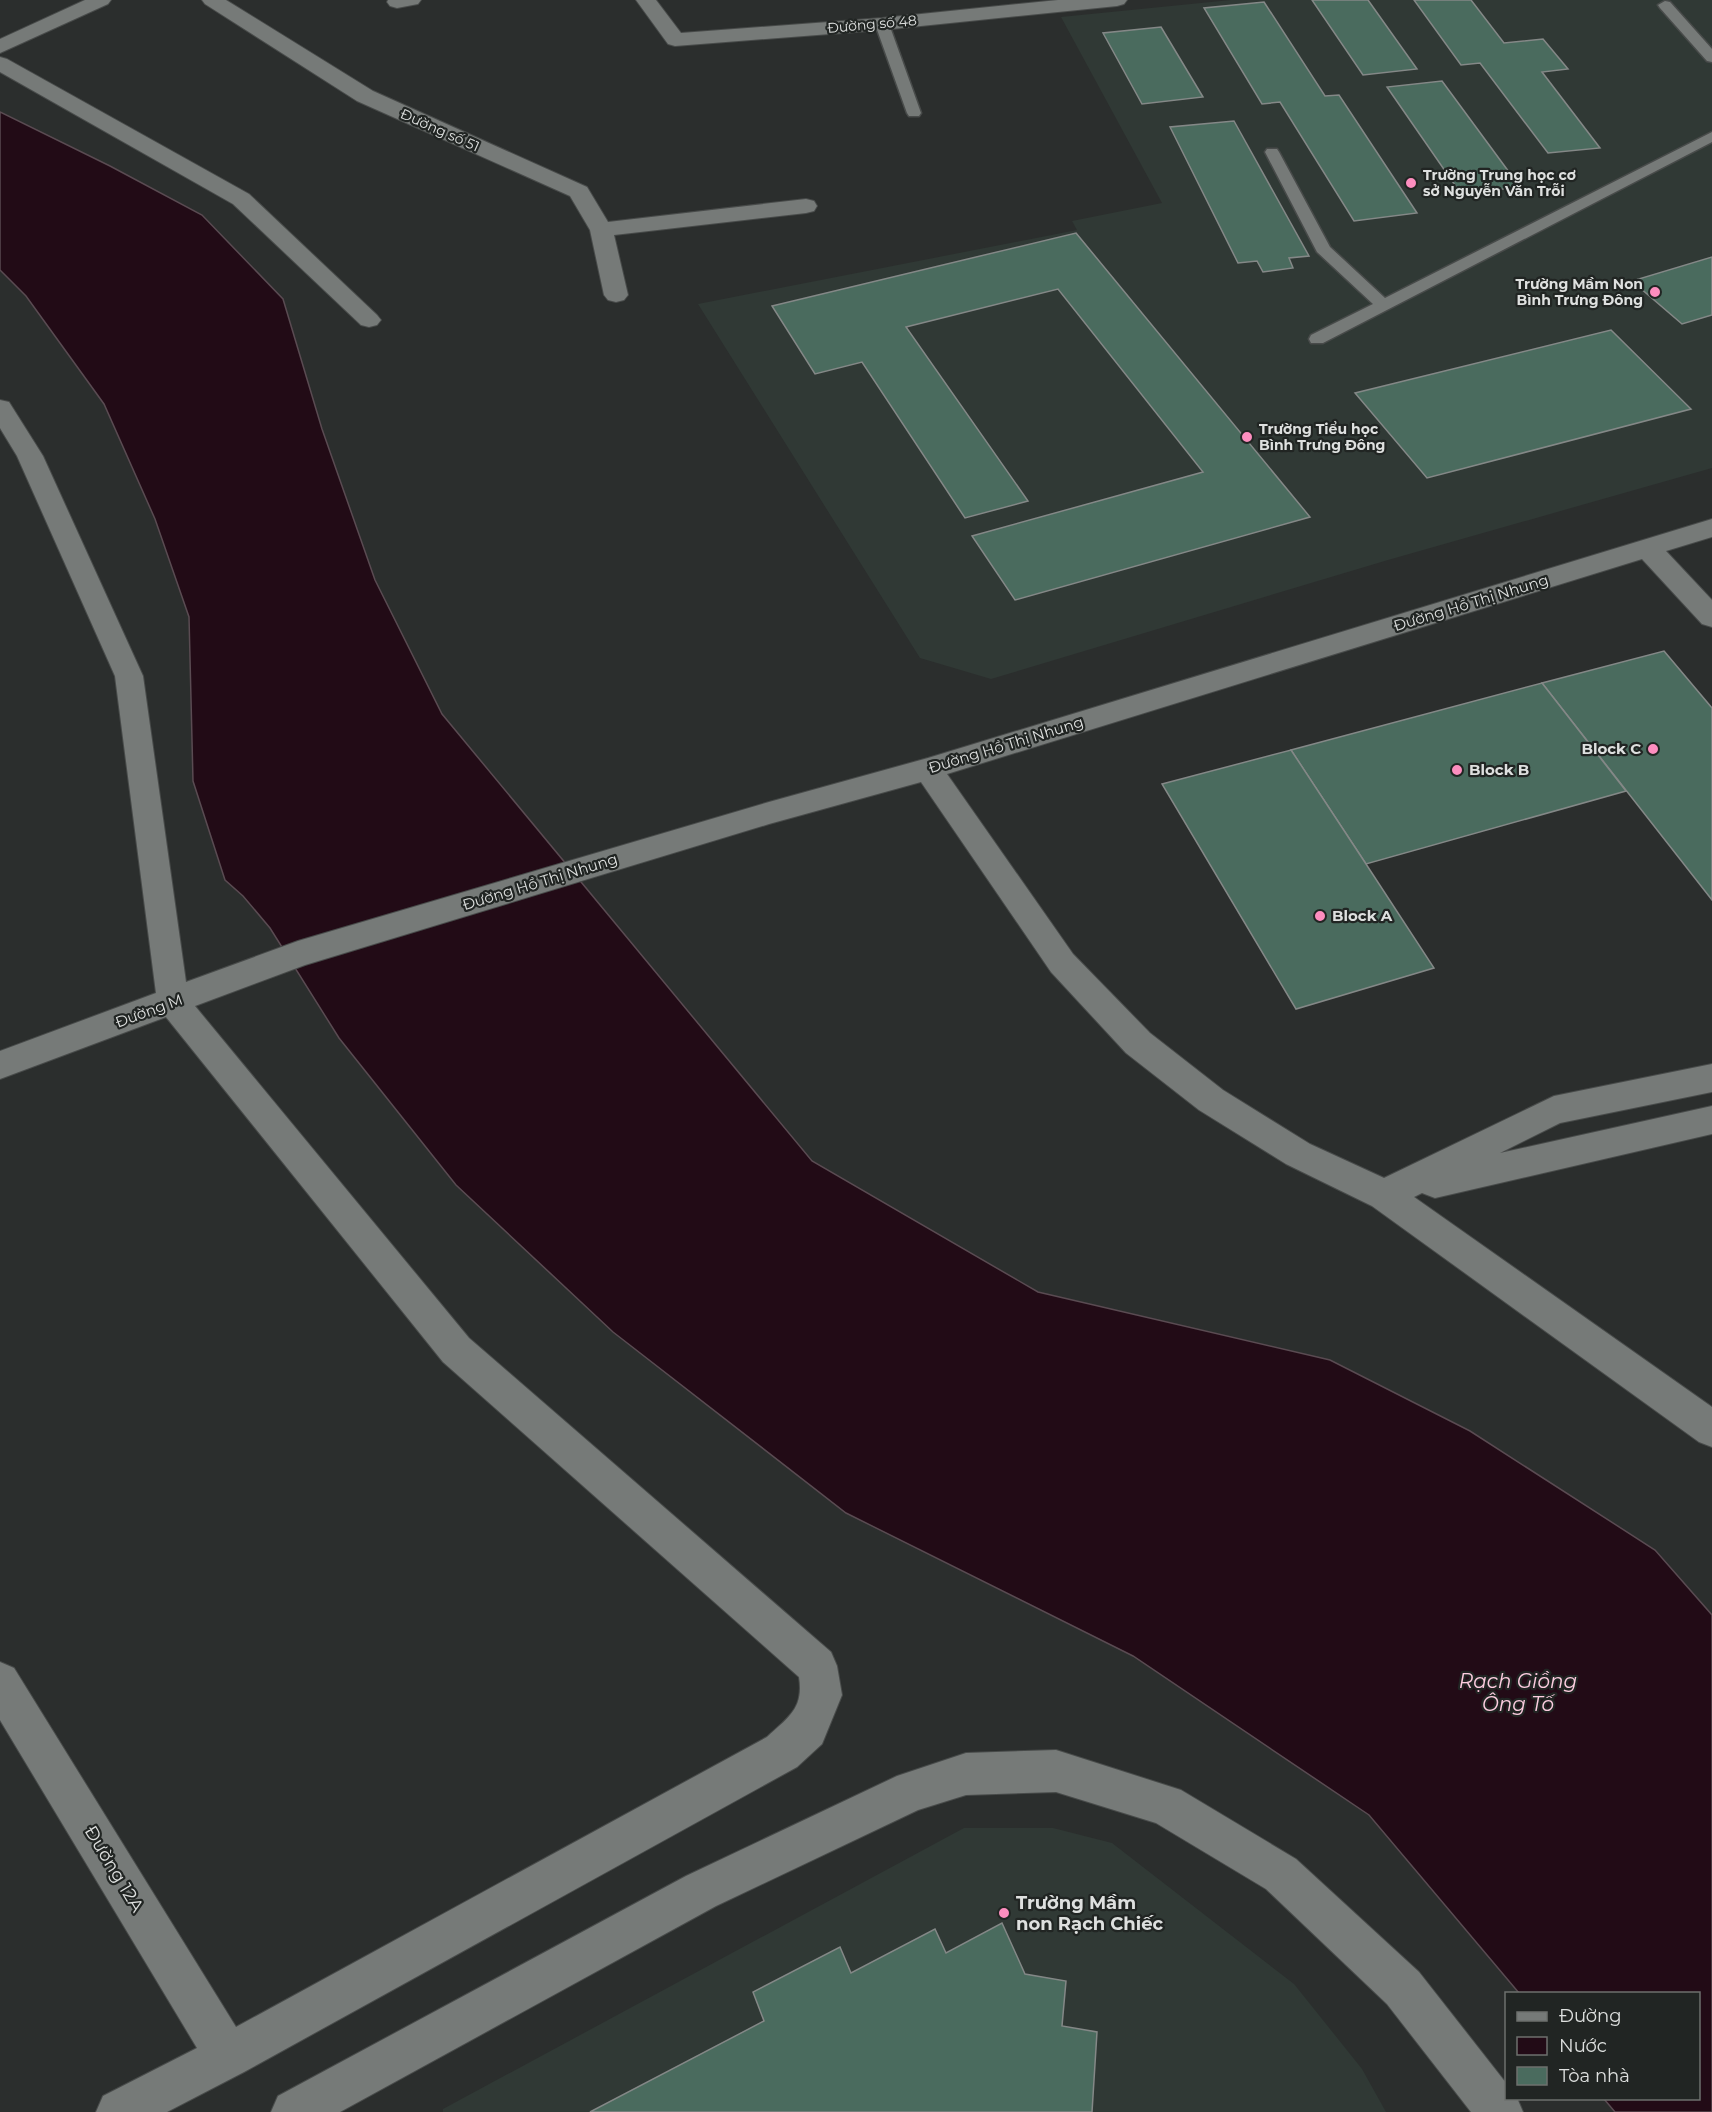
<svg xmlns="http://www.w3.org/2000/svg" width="1712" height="2112" font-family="Montserrat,sans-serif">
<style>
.built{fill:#303935}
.water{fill:#220b16;stroke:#5a4b52;stroke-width:1.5}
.building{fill:#4a6b5e;stroke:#848887;stroke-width:1.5}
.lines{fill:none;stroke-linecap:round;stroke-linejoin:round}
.lane-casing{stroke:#484b4a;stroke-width:3}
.street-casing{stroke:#484b4a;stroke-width:2}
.lane{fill:#767a78;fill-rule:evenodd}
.street{fill:#767a78;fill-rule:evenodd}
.poi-dot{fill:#fd8ebf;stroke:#212523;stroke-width:2}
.labels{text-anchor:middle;stroke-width:4.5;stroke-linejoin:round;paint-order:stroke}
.far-street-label{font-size:14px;fill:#dee0df;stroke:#212523}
.far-poi-label{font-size:14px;font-weight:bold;fill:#dee0df;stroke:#212523;text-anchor:start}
.street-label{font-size:15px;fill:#dee0df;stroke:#212523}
.poi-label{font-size:15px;font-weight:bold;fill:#dee0df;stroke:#212523;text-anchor:start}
.near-street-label{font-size:18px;fill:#dee0df;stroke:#212523}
.near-poi-label{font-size:18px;font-weight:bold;fill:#dee0df;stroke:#212523;text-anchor:start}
.near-water-label{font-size:20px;font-style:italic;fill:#fdcde0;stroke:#212523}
</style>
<rect width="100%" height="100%" fill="#2b2e2d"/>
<g class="built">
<path d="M1231,0H1712V468L1388,560L991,679L920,658L698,304L1077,230L1072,221L1162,203L1061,17Z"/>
<path d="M964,1828H1053L1112,1843L1294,1984L1362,2069L1386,2112H443V2109Z"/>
</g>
<path class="water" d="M0,112L110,166L202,215L283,299L322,429L375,580L442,714L812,1161L1038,1292L1330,1360L1470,1431L1655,1550L1712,1615V2112H1615L1604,2099L1698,2098V1994L1519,1993L1369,1815L1133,1656L846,1513L613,1332L456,1185L339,1038L270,928L243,896L225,880L193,781L189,617L155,519L104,404L26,296L0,270Z"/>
<g class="building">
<path d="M1312,0H1368L1417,69L1363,75Z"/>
<path d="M1414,0H1471L1504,43L1543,39L1568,69L1542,72L1600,148L1548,153L1480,63L1461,65Z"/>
<path d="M1264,2L1325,96L1339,95L1417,213L1354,221L1280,102L1262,104L1204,8Z"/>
<path d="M1161,27L1203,97L1142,104L1103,33Z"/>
<path d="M1442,81L1520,187L1461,194L1387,87Z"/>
<path d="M1234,121L1309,256L1289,258L1293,268L1263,272L1257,261L1238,263L1170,127Z"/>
<path d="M1076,233L1310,517L1015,600L972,536L1203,472L1058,289L906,327L1028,501L965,518L862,362L815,374L772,306Z"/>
<path d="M1712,257V315L1682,324L1632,281Z"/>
<path d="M1611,330L1691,409L1427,478L1355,393Z"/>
<path d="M1664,651L1712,708V900L1542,683Z"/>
<path d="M1542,683L1626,791L1366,864L1291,750Z"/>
<path d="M1291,750L1366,864L1434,968L1296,1009L1162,784Z"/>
<path d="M1002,1923L1025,1974L1066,1981L1062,2026L1097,2032L1092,2112H590L764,2021L753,1992L840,1947L851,1973L935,1929L946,1953Z"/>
</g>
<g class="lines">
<defs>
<g id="lane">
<path d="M1665,1L1670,2L1712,49V62L1707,61L1660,8L1658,5Z"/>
<path d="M882,20L889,24L921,113L919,116H909L907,113L875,24Z"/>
<path d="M1712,132V142L1323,343H1311L1309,339L1311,335L1373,304L1317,252L1265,152L1267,149H1277L1279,152L1330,247L1385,298Z"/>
</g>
<g id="street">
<path d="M85,0H111L108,4L0,53V39Z"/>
<path d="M202,0H226L373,91L587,187L608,222L806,199L814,201L817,206L814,211L806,213L614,235L628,295L624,300L616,302L608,300L604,295L590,230L570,196L357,101L205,4Z"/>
<path d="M388,0H421L418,4L397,8L390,6L387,2Z"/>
<path d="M636,0H656L681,33L882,18L1058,0H1127L1124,4L1117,6L882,30L675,46L668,44Z"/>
<path d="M0,57L7,59L249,194L377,315L381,320L377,325L369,327L361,325L233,204L0,72Z"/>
<path d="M0,400L9,402L43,456L143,676L186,982L298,941L769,802L928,758L1712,519V537L1666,551L1712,600V627L1702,624L1642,559L947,774L1073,954L1150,1033L1223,1090L1310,1144L1384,1178L1554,1096L1712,1064V1092L1560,1123L1500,1153L1712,1106V1134L1435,1198L1422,1193L1414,1197L1712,1407V1447L1699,1442L1372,1206L1286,1164L1199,1110L1126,1053L1051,972L921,782L769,824L305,965L195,1006L469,1338L831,1652L837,1666L842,1695L822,1744L797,1767L244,2072L167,2112H96L103,2096L197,2048L0,1720V1662L14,1668L236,2027L767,1737C789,1717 804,1708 799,1677L443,1362L166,1017L0,1079V1051L156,993L115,676L17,456L0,428Z"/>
<path d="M1056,1750L1181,1790L1296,1859L1419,1972L1506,2083V2098H1517L1523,2112H1471L1387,2004L1266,1889L1156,1823L1056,1792L966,1795L918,1810L716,1906L340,2112H271L278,2096L686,1876L897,1776L966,1753Z"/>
</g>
</defs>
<use href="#lane" class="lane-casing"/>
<use href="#street" class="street-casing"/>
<use href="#lane" class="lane"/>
<use href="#street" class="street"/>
</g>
<g class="poi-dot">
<circle cx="1411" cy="183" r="6"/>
<circle cx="1655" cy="292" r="6"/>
<circle cx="1247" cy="437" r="6"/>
<circle cx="1653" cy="749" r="6"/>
<circle cx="1457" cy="770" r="6"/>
<circle cx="1320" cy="916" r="6"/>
<circle cx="1004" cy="1913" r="6"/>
</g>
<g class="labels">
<g class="far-street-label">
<text transform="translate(872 24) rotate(-5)" y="5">Đường số 48</text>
<text transform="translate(440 130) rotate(24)" y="5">Đường số 51</text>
</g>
<g class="far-poi-label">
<text x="1423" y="180">Trường Trung học cơ<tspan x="1423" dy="16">sở Nguyễn Văn Trỗi</tspan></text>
<text x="1643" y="289" text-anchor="end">Trường Mầm Non<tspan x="1643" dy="16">Bình Trưng Đông</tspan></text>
<text x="1259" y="434">Trường Tiểu học<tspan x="1259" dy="16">Bình Trưng Đông</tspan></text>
</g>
<g class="street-label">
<text transform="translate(1471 603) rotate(-17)" y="5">Đường Hồ Thị Nhung</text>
<text transform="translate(1006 745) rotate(-17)" y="5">Đường Hồ Thị Nhung</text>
<text transform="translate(540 882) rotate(-17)" y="5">Đường Hồ Thị Nhung</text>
<text transform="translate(149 1011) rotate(-20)" y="5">Đường M</text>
</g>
<g class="poi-label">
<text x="1641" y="754" text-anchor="end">Block C</text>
<text x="1469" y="775">Block B</text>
<text x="1332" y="921">Block A</text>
</g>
<g class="near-street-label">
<text transform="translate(114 1869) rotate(59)" y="6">Đường 12A</text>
</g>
<g class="near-poi-label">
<text x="1016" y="1909">Trường Mầm<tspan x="1016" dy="21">non Rạch Chiếc</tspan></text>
</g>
<g class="near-water-label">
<text x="1518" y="1688">Rạch Giồng<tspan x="1518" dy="23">Ông Tố</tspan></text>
</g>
</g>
<rect x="1505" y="1992" width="195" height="108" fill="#212523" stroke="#6d706e" stroke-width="1.5"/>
<rect x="1517" y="2012" width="30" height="9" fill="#767a78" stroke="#6d706e" stroke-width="1.5"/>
<text x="1559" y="2022" font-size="18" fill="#dee0df">Đường</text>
<rect x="1517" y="2037" width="30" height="18" fill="#220b16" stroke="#6d706e" stroke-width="1.5"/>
<text x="1559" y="2052" font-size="18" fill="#dee0df">Nước</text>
<rect x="1517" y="2067" width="30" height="18" fill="#4a6b5e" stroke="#6d706e" stroke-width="1.5"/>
<text x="1559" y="2082" font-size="18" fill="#dee0df">Tòa nhà</text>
</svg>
